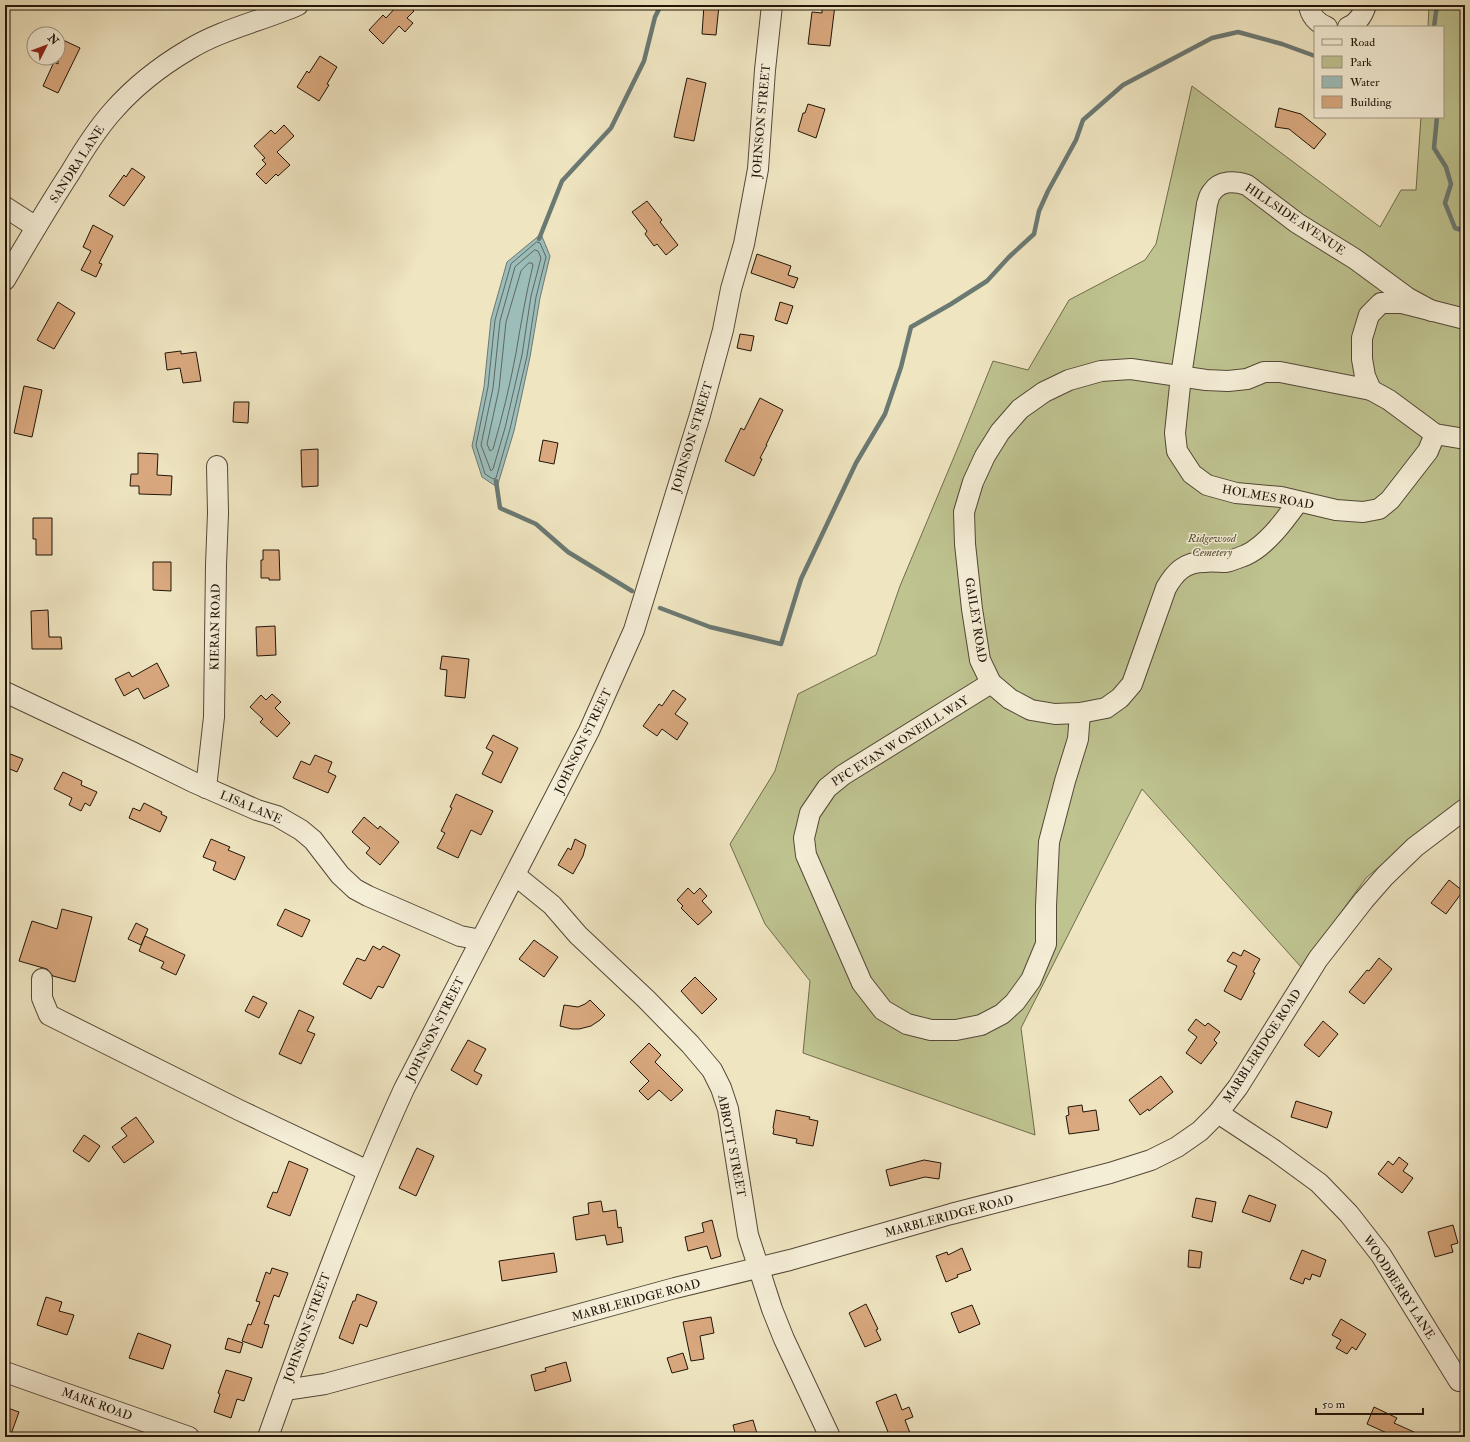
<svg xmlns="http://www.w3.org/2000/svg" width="1470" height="1442" font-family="'IM FELL Double Pica',serif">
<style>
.green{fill:#bec390;stroke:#706c4c}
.water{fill:#9cbdba;stroke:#6b7973}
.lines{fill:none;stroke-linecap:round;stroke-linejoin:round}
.shore{stroke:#5e6862;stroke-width:1}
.stream{stroke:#6b7973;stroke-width:4.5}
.building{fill:#d9a87e;stroke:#211409}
.minor-casing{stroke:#544837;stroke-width:22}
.minor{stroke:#f5eed7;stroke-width:20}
.labels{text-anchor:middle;stroke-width:3;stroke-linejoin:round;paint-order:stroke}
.street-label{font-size:12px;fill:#211409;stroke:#f5eed7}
.park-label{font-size:12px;font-style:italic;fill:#585138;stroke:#f5eed7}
</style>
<rect width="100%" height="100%" fill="#efe5c1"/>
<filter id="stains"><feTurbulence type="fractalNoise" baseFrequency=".005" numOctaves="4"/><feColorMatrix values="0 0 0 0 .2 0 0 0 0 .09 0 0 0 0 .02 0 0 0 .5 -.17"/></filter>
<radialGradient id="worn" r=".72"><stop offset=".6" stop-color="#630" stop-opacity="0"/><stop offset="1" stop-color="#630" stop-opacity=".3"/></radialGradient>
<path class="green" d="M1429,5H1465V798L1429,824L1366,878L1301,967L1142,789L1021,1028L1035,1135L803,1053L810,981L765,924L730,844L775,771L798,694L876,655L900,586L959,445L993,361L1028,370L1069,300L1145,260L1156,244L1192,86L1380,227L1401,190H1416L1421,117H1443V27H1428Z"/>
<path class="water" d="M541,234L550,256L540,298L530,357L514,431L497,487L482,477L472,446L484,387L491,319L507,262Z"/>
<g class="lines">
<g class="shore">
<path d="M537,242L540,243L546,257L536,297L527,356L510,429L496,478L493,479L485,474L476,445L488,387L495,320L511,264Z"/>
<path d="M535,250L538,251L541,258L531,296L522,355L505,428L493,469L491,471L481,445L493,388L500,321L515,267Z"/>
<path d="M529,263H532L533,265C526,294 521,323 516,353C510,385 502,418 493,449L490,451L487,444L499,389L506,322L521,271Z"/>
</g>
<g class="stream">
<path d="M1434,27L1437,5"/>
<path d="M1437,117L1434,148L1446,167L1451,184L1445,203L1455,228L1465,231"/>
<path d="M539,239L562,181L611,128L644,61L655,17L661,5"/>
<path d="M496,481L500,508L536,524L568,552L632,591"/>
<path d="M660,608L710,627L781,644L801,579L856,463L885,414L901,367L911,327L951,304L987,281L1009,257L1034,234L1039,211L1048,191L1076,140L1083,120L1123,85L1212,38L1238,32L1282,44L1315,56"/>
</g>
</g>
<g class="building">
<path d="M398,5H407L414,11L407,18L413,23L405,32L399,26L383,44L369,30L383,15L386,18Z"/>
<path d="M704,5H719L716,35L702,34Z"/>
<path d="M822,5H835L830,46L808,44L812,12L822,13Z"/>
<path d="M63,40L80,48L58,93L43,86L54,62L58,64V49Z"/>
<path d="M320,56L337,67L327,84L329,85L319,101L297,87L307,71L309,73Z"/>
<path d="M687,78L706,83L694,141L674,137Z"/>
<path d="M808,104L825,109L816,138L798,131L803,113H805Z"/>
<path d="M1279,108L1301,114L1326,134L1314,149L1289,129L1275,127Z"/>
<path d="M284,125L294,136L277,152L290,165L278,176L276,174L266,184L256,174L266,164L262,160L265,158L254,146L271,130L275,134Z"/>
<path d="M132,168L145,177L124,206L109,196L124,175L126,177Z"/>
<path d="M647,201L662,220L660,222L678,245L666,255L657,244L654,246L645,234L647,231L632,212Z"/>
<path d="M93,225L113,236L99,263L102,264L96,277L81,270L91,251L83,247Z"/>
<path d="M757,254L791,266L788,275L798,278L794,288L751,273Z"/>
<path d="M58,302L75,313L54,349L37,340Z"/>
<path d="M780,302L793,306L787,324L775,320Z"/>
<path d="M740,334L754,336L751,351L737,348Z"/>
<path d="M181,351V354L196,352L201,381L183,383L180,368L167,370L165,353Z"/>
<path d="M24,386L42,390L32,437L14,433Z"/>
<path d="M760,398L783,410L766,445H767L760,458L762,459L754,476L725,461L741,428L744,430Z"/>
<path d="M234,402H249L248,423L233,422Z"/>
<path d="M543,440L558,443L554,464L539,461Z"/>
<path d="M318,449V486L302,487L301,450Z"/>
<path d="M138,453L158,454L157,475L172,476L171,495L139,494V486H130L131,474H138Z"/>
<path d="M33,518H52V555H36V539H33Z"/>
<path d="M263,550H279L280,580H269V578H261V560H263Z"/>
<path d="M153,562H171V591L153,590Z"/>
<path d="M48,610L49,637H61L62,649H32L31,611Z"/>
<path d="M275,626L276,655L257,656L256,627Z"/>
<path d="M442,656L469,659L465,698L445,696L447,670L440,669Z"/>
<path d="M157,663L169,686L144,699L138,688L124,696L115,679L129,672L132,677Z"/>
<path d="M673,690L686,699L675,714L688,723L677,740L662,729L657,736L643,726L659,704L662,706Z"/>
<path d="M272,694L281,702L275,708L290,723L277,737L260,722L263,719L250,707L261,695L266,700Z"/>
<path d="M493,735L518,748L501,783L482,774L493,752L486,748Z"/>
<path d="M5,752L23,759L17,772L5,767Z"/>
<path d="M315,755L332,762L328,772L336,776L328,793L293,778L301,761L310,765Z"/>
<path d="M63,772L82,781L81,785L97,792L90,806L85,803L81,811L69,805L72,798L54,789Z"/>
<path d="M456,794L493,811L481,835L471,830L458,858L437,848L445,833L441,831L452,808L450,807Z"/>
<path d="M144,803L162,812L161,814L167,817L160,832L129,818L133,808L140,811Z"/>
<path d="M364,817L378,829L380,826L399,842L380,865L366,853L370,848L352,832Z"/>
<path d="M211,839L230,847L228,850L245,857L235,880L213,870L216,862L203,857Z"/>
<path d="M575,839L586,845L583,856L573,874L558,865L568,848L571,850Z"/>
<path d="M1449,880L1463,891L1446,914L1431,903Z"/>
<path d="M688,888L694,894L700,888L707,896L702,901L712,912L698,925L681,908L683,906L677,900Z"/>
<path d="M62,909L92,917L75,982L53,976L47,969L19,961L32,921L57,929Z"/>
<path d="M285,909L310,920L302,937L277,925Z"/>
<path d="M136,923L148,929L141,945L128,939Z"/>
<path d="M145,936L185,955L176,975L161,968L164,962L139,951Z"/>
<path d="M534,940L558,957L544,977L519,959Z"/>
<path d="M373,946L380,950L383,946L400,955L383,988L378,986L371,999L343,984L357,958L365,961Z"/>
<path d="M1244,950L1260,959L1253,972L1255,973L1241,1000L1224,991L1237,966L1227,961L1233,952L1241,956Z"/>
<path d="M1379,958L1392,969L1364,1004L1349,992L1367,970L1369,971Z"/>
<path d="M695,977L717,999L702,1014L681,991Z"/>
<path d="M253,996L267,1003L259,1018L245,1011Z"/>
<path d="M590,1000L605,1015L600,1020L591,1026L579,1029H572L560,1026L564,1005L578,1007L585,1004Z"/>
<path d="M299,1010L314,1017L307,1031L315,1034L301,1064L279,1054Z"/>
<path d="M1196,1019L1205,1026L1208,1023L1220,1032L1214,1040L1217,1043L1201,1064L1186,1053L1197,1037L1188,1030Z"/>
<path d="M1323,1021L1338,1034L1319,1057L1304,1045Z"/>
<path d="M468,1040L486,1049L474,1071L482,1075L477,1085L451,1070Z"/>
<path d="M649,1043L661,1055L655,1062L683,1090L671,1101L659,1090L648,1100L639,1091L649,1081L630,1062Z"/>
<path d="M1161,1076L1173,1092L1149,1111L1148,1109L1140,1115L1129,1100Z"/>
<path d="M1296,1101L1332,1112L1327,1128L1291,1117Z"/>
<path d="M1082,1105L1083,1112L1096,1110L1099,1130L1069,1134L1066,1116L1069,1115L1068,1107Z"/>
<path d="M776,1110L810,1117L809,1119L818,1121L813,1146L796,1143L797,1139L773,1134L774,1129L773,1128Z"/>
<path d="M136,1117L154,1142L124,1163L112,1147L127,1136L121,1128Z"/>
<path d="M84,1135L100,1146L89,1162L73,1151Z"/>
<path d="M417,1148L434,1156L416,1196L399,1188Z"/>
<path d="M1399,1157L1408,1164L1403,1171L1413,1178L1402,1193L1378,1174L1388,1161L1393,1165Z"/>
<path d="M924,1160L941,1163L939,1179L925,1177L890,1186L886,1170Z"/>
<path d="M289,1161L308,1169L290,1216L267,1207L273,1192L277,1193Z"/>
<path d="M1249,1195L1276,1205L1270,1222L1242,1212Z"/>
<path d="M1196,1198L1216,1202L1212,1222L1192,1217Z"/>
<path d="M601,1201L603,1212L616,1210L618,1228L621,1227L623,1242L607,1245L605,1235L576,1240L573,1217L589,1214L588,1203Z"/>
<path d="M712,1220L721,1256L711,1259L707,1246L688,1251L685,1237L704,1232L702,1223Z"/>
<path d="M1453,1225L1458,1243L1451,1245L1453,1252L1435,1257L1428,1232Z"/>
<path d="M962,1248L971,1270L957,1275L958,1277L946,1282L936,1256L947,1252L948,1255Z"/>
<path d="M1189,1250L1202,1252L1200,1268L1188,1267Z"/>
<path d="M1302,1250L1326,1260L1320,1277L1312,1274L1310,1280L1305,1278L1303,1284L1290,1279Z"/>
<path d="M554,1253L557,1272L502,1281L499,1261Z"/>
<path d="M272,1268L288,1273L279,1297L274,1295L264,1324L269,1325L262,1348L242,1341L248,1324L251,1325L260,1302L256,1301L266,1272L270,1274Z"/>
<path d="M357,1294L377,1302L367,1327L360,1324L353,1344L339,1338L353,1301H355Z"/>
<path d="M46,1297L62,1302L59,1311L74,1315L67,1335L37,1325Z"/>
<path d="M866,1304L878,1329L876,1330L881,1340L865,1347L849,1313Z"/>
<path d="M972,1305L980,1324L959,1333L951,1313Z"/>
<path d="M711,1317L714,1333L700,1336L704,1359L691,1361L683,1322Z"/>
<path d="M1341,1319L1366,1334L1356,1350L1352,1347L1347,1354L1336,1348L1341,1340L1332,1335Z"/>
<path d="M138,1333L171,1345L163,1369L129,1358Z"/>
<path d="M228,1338L243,1343L240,1353L225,1349Z"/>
<path d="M683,1353L688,1369L672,1373L667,1358Z"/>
<path d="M566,1362L571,1381L535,1391L531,1375L546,1371L545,1368Z"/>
<path d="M226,1370L252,1378L244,1401L237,1399L231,1418L214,1412L220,1394L218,1393Z"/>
<path d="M896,1394L902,1410L909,1407L913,1417L905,1420L910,1433L900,1437H890L876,1402Z"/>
<path d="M5,1407L19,1412L10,1437H5Z"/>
<path d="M1374,1407L1397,1418L1394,1423L1425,1437H1388L1389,1434L1367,1424Z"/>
<path d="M753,1420L758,1437H736L733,1425Z"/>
</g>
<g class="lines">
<defs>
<g id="minor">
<path d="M1309,5C1310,15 1317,23 1327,27"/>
<path d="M1348,27C1358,23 1363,15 1366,5"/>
<path d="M5,207L36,227"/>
<path d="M5,280C26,244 47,208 70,173C83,151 96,130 113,111C134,87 161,66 188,50C222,29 262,21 298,5"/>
<path d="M1432,311L1408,298L1355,259L1297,223L1247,185C1235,181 1220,180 1212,192C1209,195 1208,201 1207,204L1181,376L1175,433L1177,451L1192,474L1207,485L1236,493L1281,497L1336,510L1363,512L1379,509L1390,500L1428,451L1435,434"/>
<path d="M1465,319L1402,303H1381L1369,315L1362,338V359L1365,376L1371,390L1389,400L1435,434L1465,439"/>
<path d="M1298,502C1285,520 1267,545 1246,555C1240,557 1232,561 1226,562C1219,562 1211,561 1204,562C1185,562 1175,572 1166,588L1132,684L1120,698L1106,708L1080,713L1055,714L1031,710L1010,699L991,683L980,660L972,609L965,544L964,512L973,482L985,456L1000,432L1020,409L1044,392L1069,380L1101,371L1131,369L1206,380L1228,381L1247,379L1264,372H1280L1371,390"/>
<path d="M991,683L843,775L827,788L810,813L804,838L806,855L862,983L883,1010L907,1024L931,1030H956L981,1025L1002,1014L1015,1002L1031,980L1046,944V906L1049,842L1065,781L1078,739L1080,713"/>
<path d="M5,692L132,752L193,782L257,810L277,816L301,830L313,840L340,875L355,889L368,896L460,936L481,940"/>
<path d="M206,788L214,717L216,565L218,513L217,466"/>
<path d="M515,875L552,905L578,935L646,999L690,1044L712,1070L721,1088L728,1109L748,1235L772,1309L784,1339L830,1437"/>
<path d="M42,979V998L49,1015L239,1110L368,1171"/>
<path d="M1218,1113L1274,1150L1319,1183L1349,1214L1381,1255L1459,1381"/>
<path d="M5,1372L189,1437"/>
<path d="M285,1390L325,1384L362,1374L675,1288L790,1260L951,1214L1110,1173L1151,1160L1177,1147L1200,1131L1218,1113L1238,1087L1318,959L1364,900L1385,876L1415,847L1465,809"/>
<path d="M268,1437C310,1319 352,1203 404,1089L589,731L634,630L700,415L723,330L731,289L744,244L758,169L765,70L772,5"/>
</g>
</defs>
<use href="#minor" class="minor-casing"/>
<use href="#minor" class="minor"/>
</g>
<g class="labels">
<g class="street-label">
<text transform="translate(761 121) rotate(-85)" y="4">JOHNSON STREET</text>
<text transform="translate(77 164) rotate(-57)" y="4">SANDRA LANE</text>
<text transform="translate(1295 219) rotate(34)" y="4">HILLSIDE AVENUE</text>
<text transform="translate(692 437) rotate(-73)" y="4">JOHNSON STREET</text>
<text transform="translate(1268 497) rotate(10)" y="4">HOLMES ROAD</text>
<text transform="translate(976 620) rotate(81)" y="4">GAILEY ROAD</text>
<text transform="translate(215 627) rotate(-89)" y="4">KIERAN ROAD</text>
<text transform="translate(583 741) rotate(-64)" y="4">JOHNSON STREET</text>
<text transform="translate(900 741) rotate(-32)" y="4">PFC EVAN W ONEILL WAY</text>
<text transform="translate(251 807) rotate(23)" y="4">LISA LANE</text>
<text transform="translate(435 1029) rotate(-63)" y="4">JOHNSON STREET</text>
<text transform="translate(1262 1046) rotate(-57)" y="4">MARBLERIDGE ROAD</text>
<text transform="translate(732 1146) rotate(79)" y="4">ABBOTT STREET</text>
<text transform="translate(949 1216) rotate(-15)" y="4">MARBLERIDGE ROAD</text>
<text transform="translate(1399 1287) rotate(57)" y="4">WOODBERRY LANE</text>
<text transform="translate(636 1300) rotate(-15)" y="4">MARBLERIDGE ROAD</text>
<text transform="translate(307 1327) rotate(-70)" y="4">JOHNSON STREET</text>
<text transform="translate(97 1404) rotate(20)" y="4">MARK ROAD</text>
</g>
<g class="park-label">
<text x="1212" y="542">Ridgewood<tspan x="1212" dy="14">Cemetery</tspan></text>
</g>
</g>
<rect width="1470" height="1442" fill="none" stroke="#efe5c1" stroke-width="20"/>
<rect x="6" y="6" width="1458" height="1430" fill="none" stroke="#211409" stroke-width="2"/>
<rect x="10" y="10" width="1450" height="1422" fill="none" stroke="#211409"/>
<rect x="1314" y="26" width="130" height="92" fill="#f5eed7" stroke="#a09785"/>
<rect x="1322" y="39" width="20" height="6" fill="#f5eed7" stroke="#a09785"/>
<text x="1350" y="46" font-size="12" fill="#211409">Road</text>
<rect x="1322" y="56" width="20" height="12" fill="#bec390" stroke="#a09785"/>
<text x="1350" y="66" font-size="12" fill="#211409">Park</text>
<rect x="1322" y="76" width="20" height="12" fill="#9cbdba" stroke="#a09785"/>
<text x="1350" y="86" font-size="12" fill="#211409">Water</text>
<rect x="1322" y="96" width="20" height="12" fill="#d9a87e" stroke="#a09785"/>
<text x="1350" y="106" font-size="12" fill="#211409">Building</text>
<g transform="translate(46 46) rotate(48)"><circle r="19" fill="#f5eed7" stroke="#a09785"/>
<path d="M0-3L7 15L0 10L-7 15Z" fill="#8f2418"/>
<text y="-6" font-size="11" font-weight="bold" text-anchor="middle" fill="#211409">N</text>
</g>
<path d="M1316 1408v6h107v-6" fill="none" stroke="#211409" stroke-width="2"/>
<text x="1322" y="1408" font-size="12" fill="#211409" stroke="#f5eed7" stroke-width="3" paint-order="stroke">50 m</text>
<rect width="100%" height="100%" filter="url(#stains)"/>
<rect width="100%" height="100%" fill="url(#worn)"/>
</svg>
